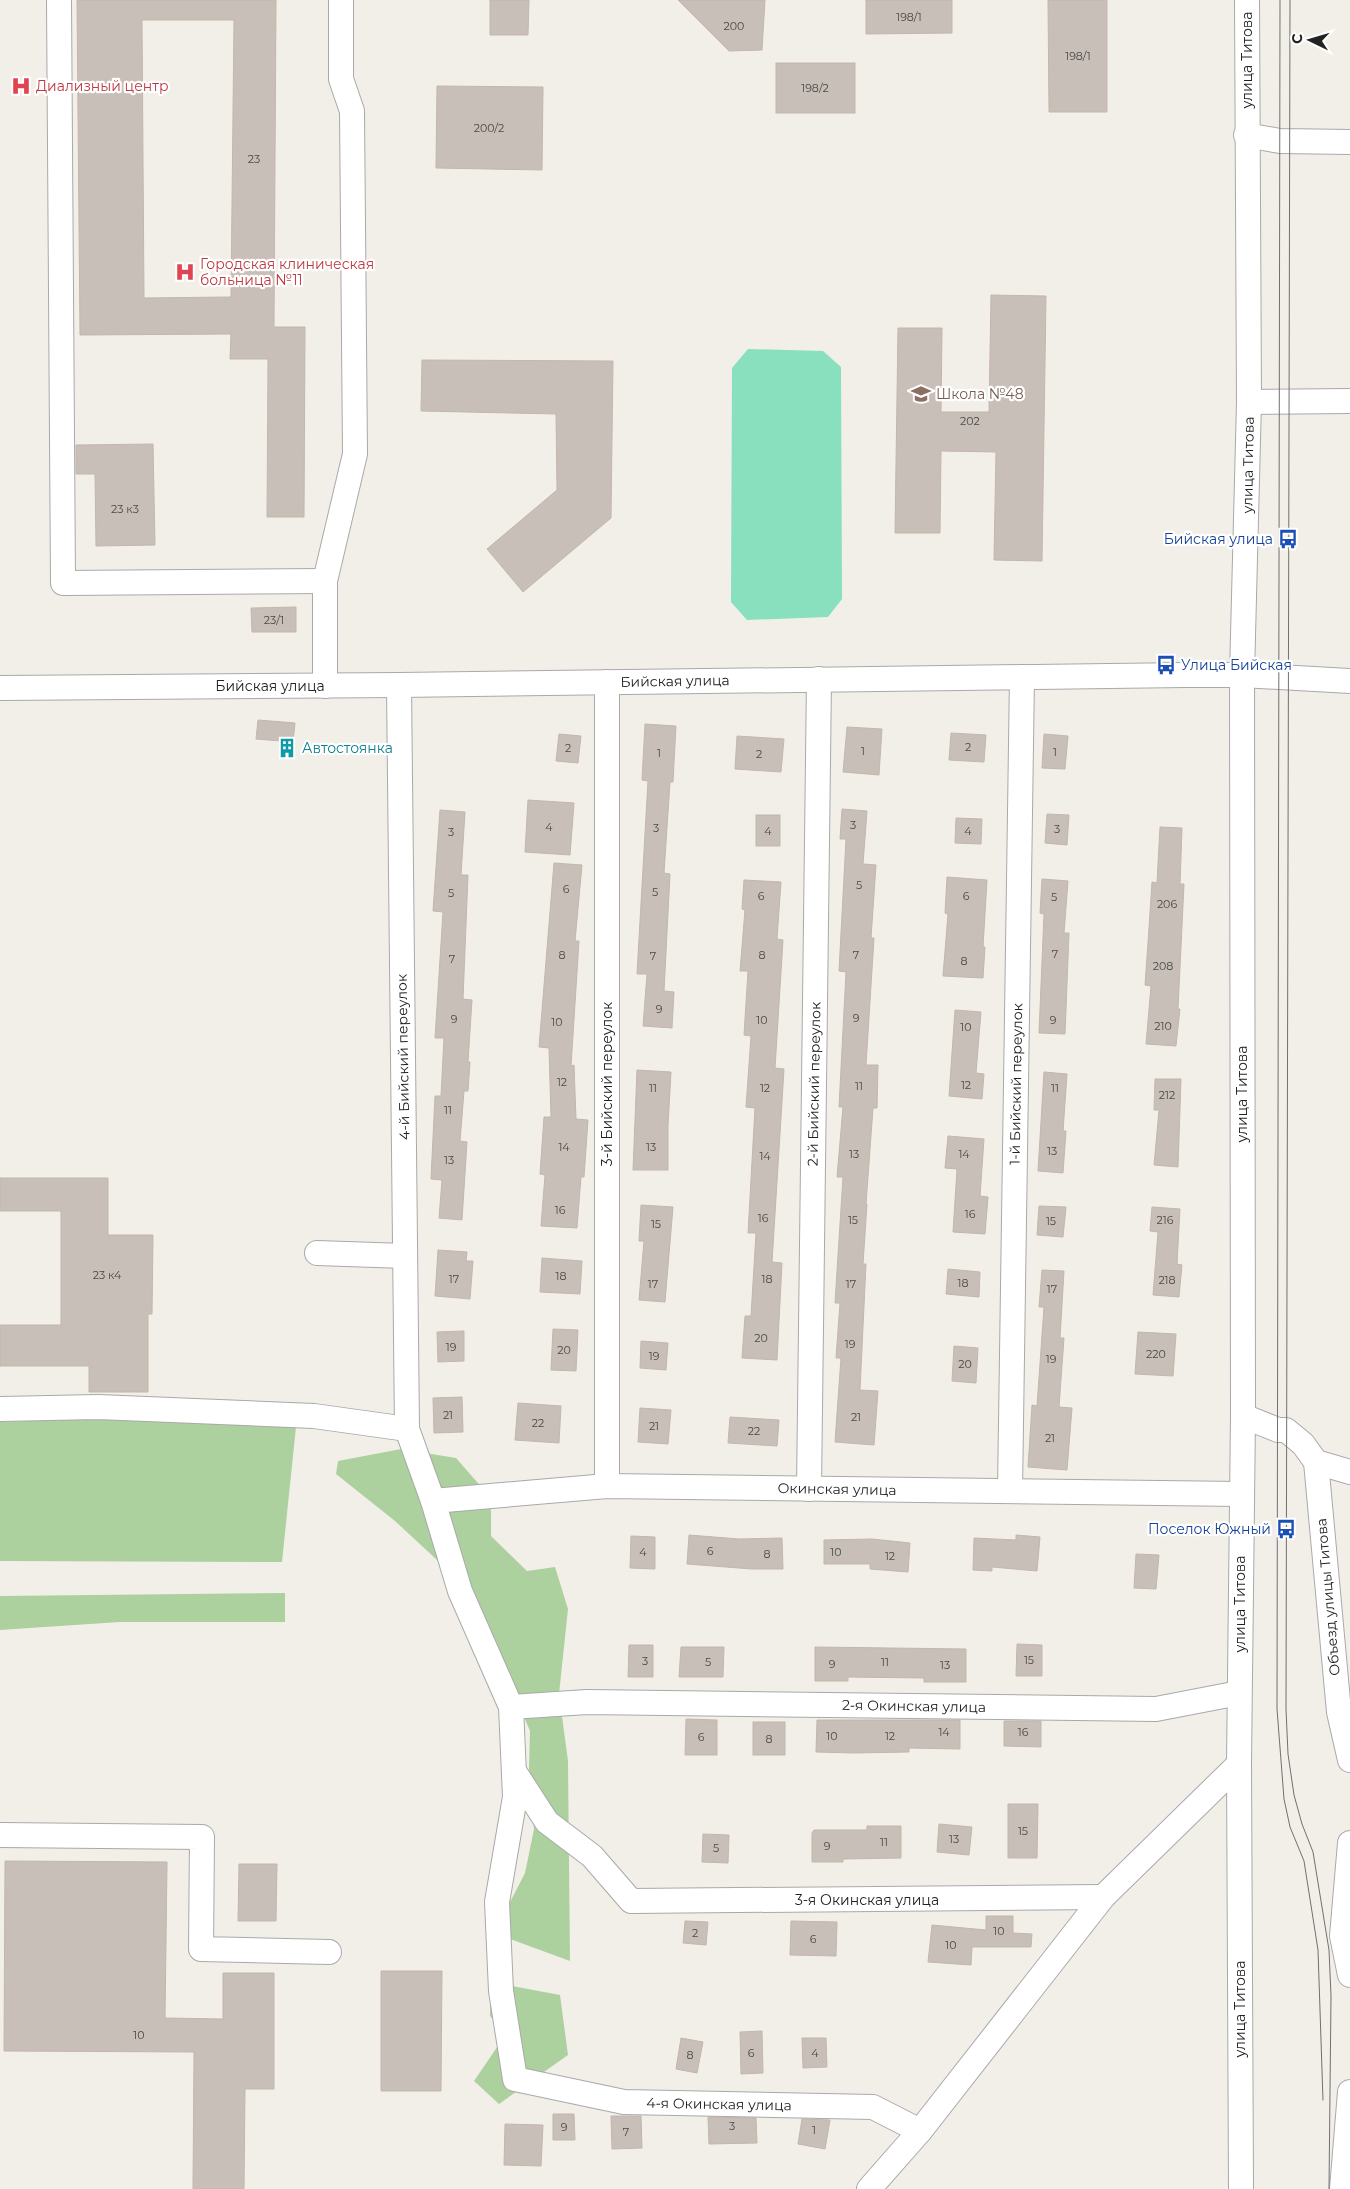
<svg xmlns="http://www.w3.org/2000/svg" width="1350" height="2189" font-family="Montserrat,sans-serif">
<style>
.forest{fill:#add19e}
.pitch{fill:#88e0be}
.building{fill:#c7bfb8;stroke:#c4b6ab;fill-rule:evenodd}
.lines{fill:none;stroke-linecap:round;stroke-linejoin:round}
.minor-casing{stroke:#a9a9a9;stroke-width:26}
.minor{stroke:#fff;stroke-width:24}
.tram{stroke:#707070;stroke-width:1}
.labels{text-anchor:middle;stroke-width:4.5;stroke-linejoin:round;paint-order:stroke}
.number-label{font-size:11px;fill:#4b4948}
.street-label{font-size:14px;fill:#222;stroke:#fff}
.health-label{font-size:14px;fill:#be3a42;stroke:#fff;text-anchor:start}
.education-label{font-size:14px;fill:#785e54;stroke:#fff;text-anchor:start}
.transit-label{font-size:14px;fill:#164399;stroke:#fff;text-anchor:end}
.culture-label{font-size:14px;fill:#0d838f;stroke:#fff;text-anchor:start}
</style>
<rect width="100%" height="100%" fill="#f2efe9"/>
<g class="forest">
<path d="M130,1417L296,1427L282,1562L0,1561V1422Z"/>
<path d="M401,1449L456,1458L491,1498V1536L527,1571L555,1567L568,1609L559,1694L568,1761L570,1961L494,1933L525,1873L534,1829L529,1768L530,1731L515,1696L497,1643L465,1586L395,1521L336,1474L338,1461Z"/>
<path d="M285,1593V1622H120L0,1630V1596Z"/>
<path d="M490,1982L560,1995L568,2055L499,2104L474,2081L506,2034L490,2016Z"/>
</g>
<path class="pitch" d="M748,349L823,351L841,367L842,599L828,617L747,620L731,602L732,368Z"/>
<g class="building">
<path d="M77,0H276L274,327H305L304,517H267L268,359H230L231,334L80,335ZM142,20H234L231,297L144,298Z"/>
<path d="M490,0H529L528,35H490Z"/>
<path d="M678,0H765L762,50L729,51Z"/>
<path d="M866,0H952V33L866,34Z"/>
<path d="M1048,0H1107V112H1049Z"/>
<rect x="776" y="63" width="79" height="50"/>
<path d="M437,86L543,87L542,170L436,168Z"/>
<path d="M991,295L1046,296L1042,561L994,560L996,452L941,451L940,533H895L898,328H942L941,412H989Z"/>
<path d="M422,360L613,361L611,518L523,592L487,549L557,490L556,414L421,411Z"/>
<path d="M153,444L155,545L96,546L95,474H76V445Z"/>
<path d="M296,607V632H252L251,608Z"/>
<path d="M258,720L295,723L293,742L256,739Z"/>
<path d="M645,724L676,726L673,782H670L664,873L670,874L664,991L674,992L672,1028L643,1026L647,974H637L648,781L642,780Z"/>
<path d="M847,727L882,729L879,775L843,772Z"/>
<path d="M951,733L986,735L984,762L949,760Z"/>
<path d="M559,734L581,736L578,763L556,761Z"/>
<path d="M1044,734L1068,736L1065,769L1042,768Z"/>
<path d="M737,736L784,739L781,772L735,769Z"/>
<path d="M528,800L574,803L570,855L525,852Z"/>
<path d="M842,809L867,811L863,864L876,865L871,938H874L866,1065H878L877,1108H873L866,1204H867L863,1264H866L860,1390L878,1391L874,1445L835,1442L841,1358H836L840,1303H835L843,1177H837L843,1107H839L846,972L839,971L846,839H840Z"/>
<path d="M440,810L465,812L461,875H468L463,999L472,1000L468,1062H470L468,1091H464L460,1141L467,1142L462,1220L439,1218L442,1180L431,1179L435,1096H441L444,1038H435L443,912L433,911Z"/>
<path d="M1047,814L1069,815L1067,845L1045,843Z"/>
<rect x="756" y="815" width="24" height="31"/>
<path d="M956,818L982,819L981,844L955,843Z"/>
<path d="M1160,827L1182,828L1180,884H1184L1178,1009H1180L1176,1046L1146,1044L1151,986L1145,985L1148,943L1152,882L1157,883Z"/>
<path d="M554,863L582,865L575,941H579L571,1066L574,1065L576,1119L588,1120L584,1177H581L577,1228L541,1226L545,1175L540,1174L544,1117H551L549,1048L539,1047Z"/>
<path d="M947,877L987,880L983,947H985L983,978L943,976L948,914L945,913Z"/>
<path d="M1042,879L1068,881L1064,933H1069L1065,1034L1039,1033L1044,914L1040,913Z"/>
<path d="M744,880L781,882L777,939L783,940L775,1068L784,1069L772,1262L782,1263L777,1360L742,1358L745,1316H751L756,1233H748L755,1108L746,1107L751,1036L744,1035L748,971H740L745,910L742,909Z"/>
<path d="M955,1010L981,1012L976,1073L984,1074L982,1099L949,1096Z"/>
<path d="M637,1070L671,1072L668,1125V1170H633Z"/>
<path d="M1044,1072L1067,1074L1063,1131H1066L1063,1173L1038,1171Z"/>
<path d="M1155,1079H1181L1178,1167L1154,1165L1159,1110H1154Z"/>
<path d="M948,1136L984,1139L980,1196L988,1197L985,1234L953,1232L957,1169L945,1168Z"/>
<path d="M0,1178H108V1235H153L152,1314H148V1392H89V1366H0V1325H61V1211H0Z"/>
<path d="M641,1205L673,1207L665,1302L639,1300L644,1241H639Z"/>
<path d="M1039,1206L1066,1207L1063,1237L1037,1235Z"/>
<path d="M1152,1207L1180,1209L1177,1264L1182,1265L1179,1297L1153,1295L1158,1232L1150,1231Z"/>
<path d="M438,1250L467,1252L466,1261H473L470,1299L435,1296Z"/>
<path d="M542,1258L582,1261L580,1294L540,1292Z"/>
<path d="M948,1269L980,1272L979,1297L946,1294Z"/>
<path d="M1042,1270L1064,1271L1060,1338H1064L1059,1407L1072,1408L1067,1470L1028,1467L1032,1405L1037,1406L1044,1307H1039Z"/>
<path d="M553,1329L578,1330L576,1371L551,1370Z"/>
<path d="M464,1331V1361L438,1362L437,1332Z"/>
<path d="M1138,1332L1176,1334L1173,1376L1135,1374Z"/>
<path d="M641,1341L668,1343L666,1370L640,1368Z"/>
<path d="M954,1346L978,1348L976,1383L952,1381Z"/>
<path d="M462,1397L463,1432L434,1433L433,1398Z"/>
<path d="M518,1403L561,1406L559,1443L515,1440Z"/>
<path d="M640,1408L671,1410L668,1444L638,1442Z"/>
<path d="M730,1417L779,1420L777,1446L728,1443Z"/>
<path d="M689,1535L739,1539L782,1538L783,1569H752L687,1564Z"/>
<path d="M1016,1535L1040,1537L1037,1571L992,1567V1571L973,1570L974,1538L1016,1540Z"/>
<path d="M631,1536L655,1537V1569L630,1568Z"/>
<path d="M872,1539L910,1543L908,1572L870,1569V1564H824V1540Z"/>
<path d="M1136,1554L1159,1555L1156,1589L1134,1588Z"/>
<path d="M1017,1644L1042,1645V1676H1016Z"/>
<path d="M629,1645H653V1677H628Z"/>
<path d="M681,1647H724L723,1677H679Z"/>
<path d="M815,1647L966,1649V1682H924V1678L848,1677V1681H815Z"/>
<path d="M686,1719L717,1720V1755H685Z"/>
<path d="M817,1720H960V1749L909,1748V1752L853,1753L816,1752Z"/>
<path d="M1004,1721H1041V1747L1004,1746Z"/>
<rect x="753" y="1722" width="32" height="33"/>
<path d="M1008,1804H1038L1037,1858H1008Z"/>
<path d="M939,1824L972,1827L969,1855L937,1852Z"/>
<path d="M867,1826H901V1858L843,1859V1862H812V1833L814,1830H867Z"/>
<path d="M703,1834L729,1835L728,1863L702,1862Z"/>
<path d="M5,1861L167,1862L165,2018L223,2019V1973H274V2089H245L244,2189H193L194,2052L4,2051Z"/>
<path d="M239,1864H277L276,1921H238Z"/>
<path d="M986,1916H1013V1933L1032,1934L1031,1947H972L971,1965L928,1962L932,1925L986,1930Z"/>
<path d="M685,1921L708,1922L706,1945L683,1943Z"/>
<path d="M791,1921L837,1922L836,1956L790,1955Z"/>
<path d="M381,1971H442L441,2091H381Z"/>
<path d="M762,2031L763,2073L741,2074L740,2032Z"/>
<path d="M681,2038L703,2042L697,2073L676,2069Z"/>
<path d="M802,2038H826L827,2067L803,2068Z"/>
<path d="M553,2114H574L575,2140H553Z"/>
<path d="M611,2116H641L642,2148L612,2149Z"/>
<path d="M708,2117L756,2118L757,2143L709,2144Z"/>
<path d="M802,2119L830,2120L825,2149L798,2144Z"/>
<path d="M505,2124L543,2125L541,2166L504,2165Z"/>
</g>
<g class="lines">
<defs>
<g id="minor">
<path d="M59,0L63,583L325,581"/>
<path d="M1246,135L1280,141L1350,142"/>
<path d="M1249,402L1350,401"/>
<path d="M399,685L407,1429L433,1501L460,1591L511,1707L515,1797L497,1902L501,1991L515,2079L624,2102L873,2107L920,2131"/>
<path d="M325,686V581L355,454L352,111L341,79V0"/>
<path d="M0,688L399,685L1185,675H1242L1350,681"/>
<path d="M317,1253L405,1256"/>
<path d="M0,1409L98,1407L314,1416L407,1429"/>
<path d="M1243,1416L1278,1430H1286L1303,1444L1316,1462L1350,1472"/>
<path d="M1316,1462L1339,1712L1350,1760"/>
<path d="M607,1486V682"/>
<path d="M809,1489L819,679"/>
<path d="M1010,1491L1022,677"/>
<path d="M433,1501L607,1486L1241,1494"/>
<path d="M511,1707L587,1702L1156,1709L1239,1693"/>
<path d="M514,1771L547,1822L592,1856L631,1901L1103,1897"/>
<path d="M0,1835L202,1837L201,1949L329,1952"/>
<path d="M1350,1843L1342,1936L1350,1975"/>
<path d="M869,2189L920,2131L1103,1897L1239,1764"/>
<path d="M1241,2189L1239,1764L1243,1416L1242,675L1249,402L1247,0"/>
<path d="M1342,2189L1350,2092"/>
</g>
</defs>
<use href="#minor" class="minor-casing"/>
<use href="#minor" class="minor"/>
<g class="tram">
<path d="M1280,0L1277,1709L1284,1799L1290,1827L1304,1861L1318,1950L1323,2100"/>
<path d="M1290,0L1286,1709L1288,1754L1294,1795L1302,1824L1313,1852L1329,1950L1331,1996L1329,2189"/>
</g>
</g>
<defs>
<symbol id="hospital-bare" viewBox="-9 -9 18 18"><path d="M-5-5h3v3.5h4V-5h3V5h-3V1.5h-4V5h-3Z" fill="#e0444e" stroke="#fff" stroke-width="2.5" paint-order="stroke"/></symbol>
<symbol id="school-bare" viewBox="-9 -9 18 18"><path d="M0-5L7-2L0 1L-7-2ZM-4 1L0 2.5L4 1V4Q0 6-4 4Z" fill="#8d6e63" stroke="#fff" stroke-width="2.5" paint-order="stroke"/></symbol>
<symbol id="bus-bare" viewBox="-9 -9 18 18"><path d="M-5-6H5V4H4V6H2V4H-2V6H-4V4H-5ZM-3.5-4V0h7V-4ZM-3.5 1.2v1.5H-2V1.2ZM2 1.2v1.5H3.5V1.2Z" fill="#1a4fb4" stroke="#fff" stroke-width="2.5" paint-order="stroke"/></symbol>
<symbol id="building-bare" viewBox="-9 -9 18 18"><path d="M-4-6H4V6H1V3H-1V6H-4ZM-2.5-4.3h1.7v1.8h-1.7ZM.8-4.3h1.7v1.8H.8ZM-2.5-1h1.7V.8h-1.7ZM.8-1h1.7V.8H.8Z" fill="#0f9aa8" stroke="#fff" stroke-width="2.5" paint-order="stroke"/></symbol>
</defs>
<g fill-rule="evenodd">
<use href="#hospital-bare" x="7" y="72" width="28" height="28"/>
<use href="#hospital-bare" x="171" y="258" width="28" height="28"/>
<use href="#school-bare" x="907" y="380" width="28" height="28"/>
<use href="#bus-bare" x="1274" y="525" width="28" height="28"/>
<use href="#bus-bare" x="1152" y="651" width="28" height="28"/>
<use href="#building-bare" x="273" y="734" width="28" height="28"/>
<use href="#bus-bare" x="1272" y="1515" width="28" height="28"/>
</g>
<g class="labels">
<g class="number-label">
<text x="909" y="21">198/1</text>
<text x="734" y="30">200</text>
<text x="1078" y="60">198/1</text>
<text x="815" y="92">198/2</text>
<text x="489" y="132">200/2</text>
<text x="254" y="163">23</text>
<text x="970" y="425">202</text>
<text x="125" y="513">23 к3</text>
<text x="274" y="624">23/1</text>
<text x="968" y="751">2</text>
<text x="568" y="752">2</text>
<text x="863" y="755">1</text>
<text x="1055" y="756">1</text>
<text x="659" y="757">1</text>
<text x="759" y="758">2</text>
<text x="853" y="829">3</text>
<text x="549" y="831">4</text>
<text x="656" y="832">3</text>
<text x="1057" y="833">3</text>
<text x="768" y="835">4</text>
<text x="968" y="835">4</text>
<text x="451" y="836">3</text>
<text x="859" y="889">5</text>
<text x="566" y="893">6</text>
<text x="655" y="896">5</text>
<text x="451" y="897">5</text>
<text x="761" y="900">6</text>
<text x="966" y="900">6</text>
<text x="1054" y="901">5</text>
<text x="1167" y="908">206</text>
<text x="1055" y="958">7</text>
<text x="562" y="959">8</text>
<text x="762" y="959">8</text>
<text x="856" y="959">7</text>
<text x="653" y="960">7</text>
<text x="452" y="963">7</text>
<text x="964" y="965">8</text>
<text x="1163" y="970">208</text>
<text x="659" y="1013">9</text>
<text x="856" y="1022">9</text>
<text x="454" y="1023">9</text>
<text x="762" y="1024">10</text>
<text x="1053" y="1024">9</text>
<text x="557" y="1026">10</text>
<text x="1163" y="1030">210</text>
<text x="966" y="1031">10</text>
<text x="562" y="1086">12</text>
<text x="966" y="1089">12</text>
<text x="859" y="1090">11</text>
<text x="653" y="1092">11</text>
<text x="765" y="1092">12</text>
<text x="1055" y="1092">11</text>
<text x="1167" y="1099">212</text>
<text x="448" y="1114">11</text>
<text x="564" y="1151">14</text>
<text x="651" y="1151">13</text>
<text x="1052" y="1155">13</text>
<text x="854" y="1158">13</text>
<text x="964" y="1158">14</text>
<text x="765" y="1160">14</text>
<text x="449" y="1164">13</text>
<text x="560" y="1214">16</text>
<text x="970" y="1218">16</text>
<text x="763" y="1222">16</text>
<text x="853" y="1224">15</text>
<text x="1165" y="1224">216</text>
<text x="1051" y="1225">15</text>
<text x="656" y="1228">15</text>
<text x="107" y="1279">23 к4</text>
<text x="561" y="1280">18</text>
<text x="454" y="1283">17</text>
<text x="767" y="1283">18</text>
<text x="1167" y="1284">218</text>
<text x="963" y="1287">18</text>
<text x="653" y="1288">17</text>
<text x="851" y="1288">17</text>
<text x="1052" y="1293">17</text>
<text x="761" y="1342">20</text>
<text x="850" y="1348">19</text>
<text x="451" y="1351">19</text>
<text x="564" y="1354">20</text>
<text x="1156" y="1358">220</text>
<text x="654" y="1360">19</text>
<text x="1051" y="1363">19</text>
<text x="965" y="1368">20</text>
<text x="448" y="1419">21</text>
<text x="856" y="1421">21</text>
<text x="538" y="1427">22</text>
<text x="654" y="1430">21</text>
<text x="754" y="1435">22</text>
<text x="1050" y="1442">21</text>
<text x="710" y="1555">6</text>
<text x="643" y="1556">4</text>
<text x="836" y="1556">10</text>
<text x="767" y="1558">8</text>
<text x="890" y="1560">12</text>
<text x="1029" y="1664">15</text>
<text x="645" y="1665">3</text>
<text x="708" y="1666">5</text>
<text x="885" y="1666">11</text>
<text x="832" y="1668">9</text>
<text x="945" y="1669">13</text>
<text x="944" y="1736">14</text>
<text x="1023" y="1736">16</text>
<text x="832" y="1740">10</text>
<text x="890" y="1740">12</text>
<text x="701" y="1741">6</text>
<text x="769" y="1743">8</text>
<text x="1023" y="1835">15</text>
<text x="954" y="1843">13</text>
<text x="884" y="1846">11</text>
<text x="827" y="1850">9</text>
<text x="716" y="1852">5</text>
<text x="999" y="1935">10</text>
<text x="695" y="1937">2</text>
<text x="813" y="1943">6</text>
<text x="951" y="1949">10</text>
<text x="139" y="2039">10</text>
<text x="751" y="2057">6</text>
<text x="815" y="2057">4</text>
<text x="690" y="2059">8</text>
<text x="732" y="2130">3</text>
<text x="564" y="2131">9</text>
<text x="814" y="2134">1</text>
<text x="626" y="2136">7</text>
</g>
<g class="street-label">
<text transform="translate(1247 60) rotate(-90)" y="5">улица Титова</text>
<text transform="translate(1248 465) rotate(-89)" y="5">улица Титова</text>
<text transform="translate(675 681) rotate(-1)" y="5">Бийская улица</text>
<text x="270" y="691">Бийская улица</text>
<text transform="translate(403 1057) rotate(-91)" y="5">4-й Бийский переулок</text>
<text transform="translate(607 1084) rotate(-90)" y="5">3-й Бийский переулок</text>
<text transform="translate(814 1084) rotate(-89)" y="5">2-й Бийский переулок</text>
<text transform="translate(1016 1084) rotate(-89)" y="5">1-й Бийский переулок</text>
<text transform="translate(1242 1094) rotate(-90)" y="5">улица Титова</text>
<text transform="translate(837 1489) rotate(1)" y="5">Окинская улица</text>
<text transform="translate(1328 1597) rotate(-95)" y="5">Объезд улицы Титова</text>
<text transform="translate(1240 1604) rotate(-90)" y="5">улица Титова</text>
<text transform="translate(914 1706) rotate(1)" y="5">2-я Окинская улица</text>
<text x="867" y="1905">3-я Окинская улица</text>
<text transform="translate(1240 2009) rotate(-90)" y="5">улица Титова</text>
<text transform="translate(719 2104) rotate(1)" y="5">4-я Окинская улица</text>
</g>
<g class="health-label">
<text x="36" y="91">Диализный центр</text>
<text x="200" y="269">Городская клиническая<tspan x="200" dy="16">больница №11</tspan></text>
</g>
<g class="education-label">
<text x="936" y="399">Школа №48</text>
</g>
<g class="transit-label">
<text x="1273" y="544">Бийская улица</text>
<text x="1181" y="670" text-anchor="start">Улица Бийская</text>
<text x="1271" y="1534">Поселок Южный</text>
</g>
<g class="culture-label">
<text x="302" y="753">Автостоянка</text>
</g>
</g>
<g transform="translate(1310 40) rotate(275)" stroke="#ffffff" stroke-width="4" paint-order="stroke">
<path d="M0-4L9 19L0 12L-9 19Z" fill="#222222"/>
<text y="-8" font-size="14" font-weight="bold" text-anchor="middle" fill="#222222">С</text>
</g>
</svg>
